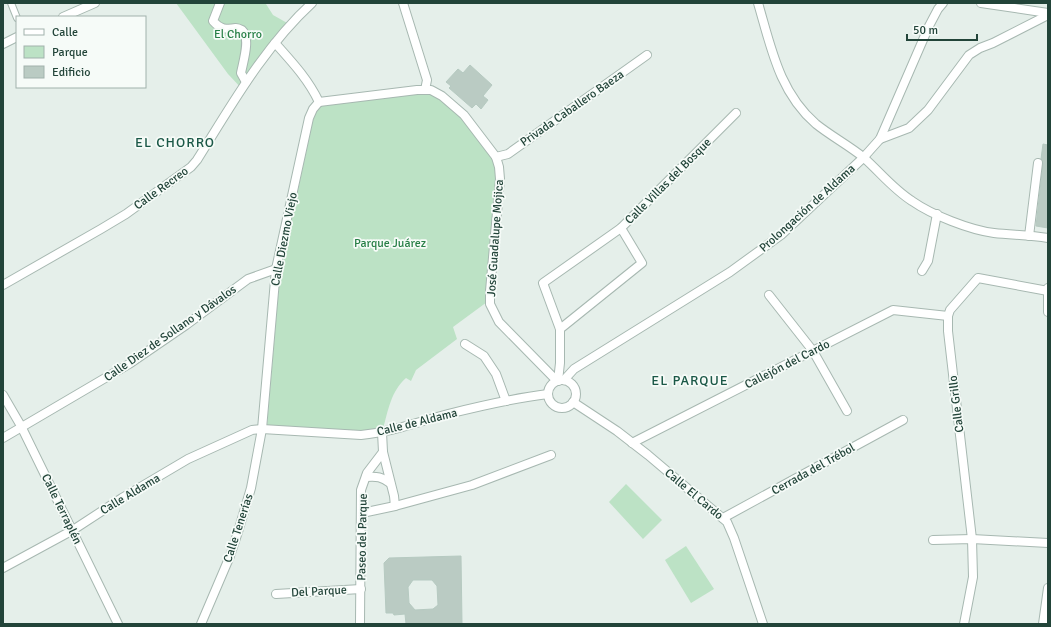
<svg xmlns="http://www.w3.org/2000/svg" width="1051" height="627" font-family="Signika,sans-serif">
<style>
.green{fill:#bce2c5}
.building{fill:#bacbc3;stroke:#b6cac1;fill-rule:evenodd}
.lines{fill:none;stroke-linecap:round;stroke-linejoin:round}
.pedestrian-casing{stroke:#a7b8b1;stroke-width:8}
.minor-casing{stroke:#a7b8b1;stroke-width:10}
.pedestrian{stroke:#fff;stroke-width:6}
.minor{stroke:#fff;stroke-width:8}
.labels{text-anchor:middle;stroke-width:3.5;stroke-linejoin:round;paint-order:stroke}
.park-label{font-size:12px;fill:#277f46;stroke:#f6fbf8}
.street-label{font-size:12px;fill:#224439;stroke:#f6fbf8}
.quarter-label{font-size:14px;letter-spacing:1px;fill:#1b5847;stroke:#f6fbf8}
</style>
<rect width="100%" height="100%" fill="#e5efea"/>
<g class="green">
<path d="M176,3H263L266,4L273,15L289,24L244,91L228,74Z"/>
<path d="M415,93H431L440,99L461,116L497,166L487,302L453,327L457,339L416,370L411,381L406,378C391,391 388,411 383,429L361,432L267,426L280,274L315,111L324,104Z"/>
<path d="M626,484L662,520L643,539L609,502Z"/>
<path d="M686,546L714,589L691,603L665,560Z"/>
</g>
<g class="building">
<path d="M470,65L492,85L483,96L488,100L481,109L476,104L472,108L449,88L451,86L446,82L458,69L463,73Z"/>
<path d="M1043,144L1048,145V228L1036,226L1043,164L1041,159Z"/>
<path d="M461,556L462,624H406L405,614L394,615L393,613H386L384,563L389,558ZM413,580H432L437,586L438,605L433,609L415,610L409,603L408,587Z"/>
</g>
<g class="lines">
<defs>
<path id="pedestrian" d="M11,3L17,18"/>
<g id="minor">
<path d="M220,3L213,21C220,29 226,30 236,28C238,28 240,29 242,30C251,38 243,62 241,73L246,82"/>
<path d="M403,3L427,80L425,90"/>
<path d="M758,3C771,47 779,92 816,124C831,136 848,145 863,157C880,172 893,189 912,201C932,215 970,230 994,233C1012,235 1030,235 1048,238"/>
<path d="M981,3L1048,13"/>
<path d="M63,17L95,3"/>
<path d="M275,43C292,62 308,79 319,102"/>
<path d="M3,44L17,37"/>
<path d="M319,102L417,90H431L442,96L464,115L496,157L499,167L500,179L490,291V304L499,322L557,381"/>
<path d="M880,139L909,128L928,110L969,55L980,48L993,43L1048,15"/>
<path d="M496,157L508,154L647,55"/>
<path d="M1029,236L1038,163"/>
<path d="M922,271L928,261L937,214"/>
<path d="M3,285L101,229L126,214L191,167L197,160C231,106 264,47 312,3"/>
<path d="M1048,288V312"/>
<path d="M769,295L813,351L847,411"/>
<path d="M560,329L642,263L621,228"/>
<path d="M465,344L484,356L496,374L506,401"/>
<path d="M564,380L574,369L730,272L781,235L863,158L880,139L929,26L938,9L943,3"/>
<circle cx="562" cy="394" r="14"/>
<path d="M558,381L560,363V329L543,283L621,228L736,113"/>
<path d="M3,395L21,426L118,624"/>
<path d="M573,402L617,431L648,455L727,522L734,538L763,624"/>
<path d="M3,438L129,364L186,325L248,279L276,269"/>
<path d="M632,443L893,310L948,316"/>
<path d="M383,452L394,496L395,506"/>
<path d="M366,477C377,476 382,477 390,483"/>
<path d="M362,513L395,506L472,485L551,455"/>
<path d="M723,518L903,420"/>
<path d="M933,540L972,539L1048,543"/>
<path d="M3,568L73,530L122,498L188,459L252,430L262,429L361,435C392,432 418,422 448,414C480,406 515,398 548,394"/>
<path d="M276,594L361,589"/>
<path d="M201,624L230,556L238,532L251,488L262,429L276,269L309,118L313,109L319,102"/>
<path d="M360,624L361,490L367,473L383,452L382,432"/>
<path d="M964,624L973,577L972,539L948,331V316L950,310L978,278L1048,291"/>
<path d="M1043,624L1048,588"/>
</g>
</defs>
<use href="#pedestrian" class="pedestrian-casing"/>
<use href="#minor" class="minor-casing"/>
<use href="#pedestrian" class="pedestrian"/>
<use href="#minor" class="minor"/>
</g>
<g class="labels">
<g class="park-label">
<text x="238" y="38">El Chorro</text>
<text x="390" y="247">Parque Juárez</text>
</g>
<g class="street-label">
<text transform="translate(572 108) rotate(-35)" y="4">Privada Caballero Baeza</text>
<text transform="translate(668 181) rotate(-45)" y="4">Calle Villas del Bosque</text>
<text transform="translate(161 188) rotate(-36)" y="4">Calle Recreo</text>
<text transform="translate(807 208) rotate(-42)" y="4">Prolongación de Aldama</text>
<text transform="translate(495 238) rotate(-86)" y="4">José Guadalupe Mojica</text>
<text transform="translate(284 239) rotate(-79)" y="4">Calle Diezmo Viejo</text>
<text transform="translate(170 333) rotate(-35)" y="4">Calle Diez de Sollano y Dávalos</text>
<text transform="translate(787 364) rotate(-27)" y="4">Callejón del Cardo</text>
<text transform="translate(956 404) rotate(-97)" y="4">Calle Grillo</text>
<text transform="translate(417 422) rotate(-14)" y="4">Calle de Aldama</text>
<text transform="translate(813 469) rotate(-29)" y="4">Cerrada del Trébol</text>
<text transform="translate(130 494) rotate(-31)" y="4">Calle Aldama</text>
<text transform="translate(694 494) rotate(40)" y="4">Calle El Cardo</text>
<text transform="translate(62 509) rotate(64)" y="4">Calle Terraplén</text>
<text transform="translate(238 528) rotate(-72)" y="4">Calle Tenerías</text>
<text transform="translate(362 537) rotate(-89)" y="4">Paseo del Parque</text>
<text transform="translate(319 591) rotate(-3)" y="4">Del Parque</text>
</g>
<g class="quarter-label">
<text x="175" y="147">EL CHORRO</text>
<text x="690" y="385">EL PARQUE</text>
</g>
</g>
<rect width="1051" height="627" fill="none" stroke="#224439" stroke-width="8"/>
<rect x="16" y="16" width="130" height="72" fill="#f6fbf8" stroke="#a1b2ac"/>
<rect x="24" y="29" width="20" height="6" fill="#ffffff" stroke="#a1b2ac"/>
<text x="52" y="36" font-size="12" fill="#224439">Calle</text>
<rect x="24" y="46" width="20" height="12" fill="#bce2c5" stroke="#a1b2ac"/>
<text x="52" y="56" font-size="12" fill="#224439">Parque</text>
<rect x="24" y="66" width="20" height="12" fill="#bacbc3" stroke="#a1b2ac"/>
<text x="52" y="76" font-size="12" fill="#224439">Edificio</text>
<path d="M907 34v6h70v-6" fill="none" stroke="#224439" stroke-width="2"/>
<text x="913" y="34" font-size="12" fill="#224439" stroke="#f6fbf8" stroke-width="3" paint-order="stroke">50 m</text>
</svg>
